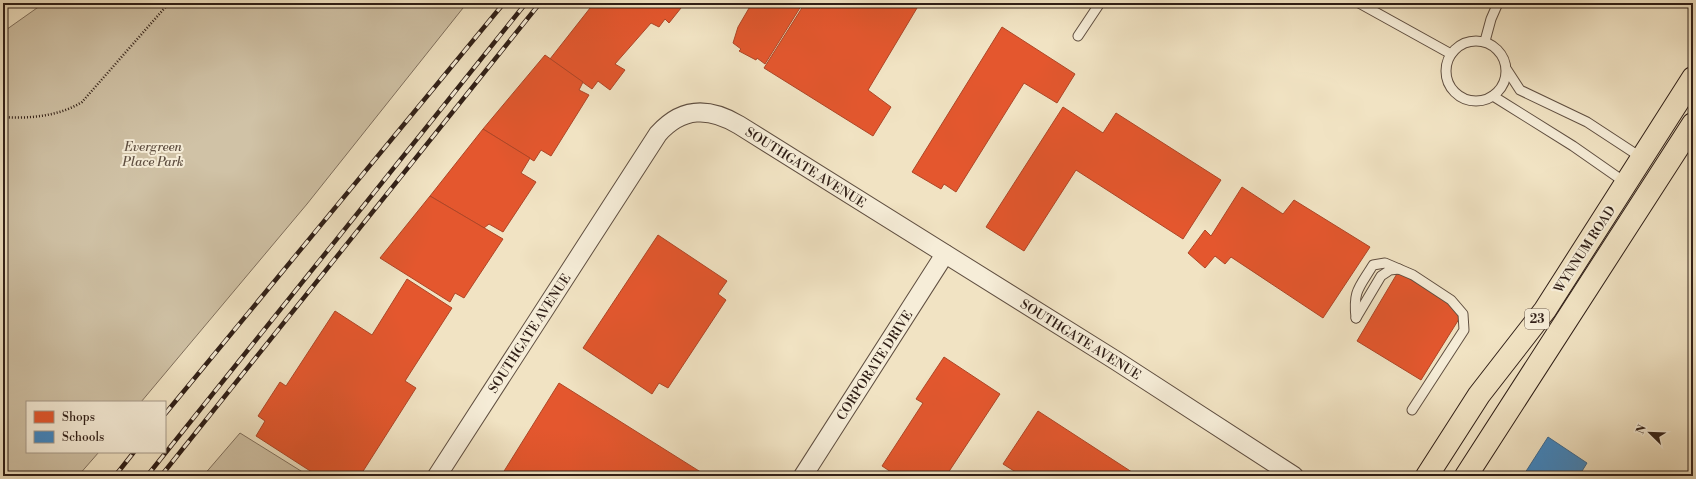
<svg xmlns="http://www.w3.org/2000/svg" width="1696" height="479" font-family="'Libre Bodoni',serif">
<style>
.green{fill:#d0c2a6;stroke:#80705e}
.shops{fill:#e4572e;stroke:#ae4627}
.schools{fill:#3f88c5;stroke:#3a6890}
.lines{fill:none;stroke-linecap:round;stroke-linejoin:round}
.lane-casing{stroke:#604f41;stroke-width:11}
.street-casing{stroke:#604f41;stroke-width:20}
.primary-casing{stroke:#2f1e16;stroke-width:24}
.path{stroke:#2f1e16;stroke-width:2.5;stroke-dasharray:1 2;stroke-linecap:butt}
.lane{stroke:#f6edd8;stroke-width:9}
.street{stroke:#f6edd8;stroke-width:18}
.primary{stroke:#f1e3c3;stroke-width:22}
.rail-casing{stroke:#2f1e16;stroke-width:4.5}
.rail{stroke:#f6edd8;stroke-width:3;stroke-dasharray:9;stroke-linecap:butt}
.labels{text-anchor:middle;stroke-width:4;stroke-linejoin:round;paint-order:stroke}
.shield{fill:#f6edd8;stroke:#6b5c50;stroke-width:1}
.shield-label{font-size:12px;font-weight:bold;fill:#2f1e16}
.park-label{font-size:13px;font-style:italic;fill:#5f4f41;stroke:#f6edd8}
.street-label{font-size:13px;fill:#2f1e16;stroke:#f6edd8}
</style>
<rect width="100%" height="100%" fill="#f1e3c3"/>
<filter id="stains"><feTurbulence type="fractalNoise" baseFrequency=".005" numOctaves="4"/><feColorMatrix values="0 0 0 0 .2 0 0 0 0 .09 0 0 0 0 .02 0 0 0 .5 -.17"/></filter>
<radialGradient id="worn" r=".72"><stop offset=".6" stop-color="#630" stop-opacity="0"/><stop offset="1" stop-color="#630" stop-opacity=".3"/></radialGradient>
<g class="green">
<path d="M44,3H467L307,204L141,402H27V452H99L78,476H3V32Z"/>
<path d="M240,433L309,476H203Z"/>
</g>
<g class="shops">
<path d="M594,3H674L681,8L669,23L665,19L659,27L651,23L615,64L625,70L610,90L598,81L592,89L550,59Z"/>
<path d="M752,3H803L765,64L757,58L756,60L739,51L741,49L733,43L738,27Z"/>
<path d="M805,3H920L868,90L891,107L873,136L764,68Z"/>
<path d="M1002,27L1075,74L1057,103L1024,83L956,192L944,184L941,189L912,172Z"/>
<path d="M545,55L583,82L579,90L589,95L551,156L541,150L534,161L483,129Z"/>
<path d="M1063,107L1103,133L1116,113L1221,180L1183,239L1076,170L1024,251L986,227Z"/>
<path d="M483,129L530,158L521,173L536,182L503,232L489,224L484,228L430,196Z"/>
<path d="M1242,187L1283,214L1294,200L1370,247L1323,318L1231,257L1225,264L1215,256L1205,268L1188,253L1205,230L1211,236Z"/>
<path d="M430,196L503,239L464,298L455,293L450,302L380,258Z"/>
<path d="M658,235L727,281L718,294L726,300L668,388L659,383L652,394L583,348Z"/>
<path d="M1398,272L1464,311L1421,380L1357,341Z"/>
<path d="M407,279L452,308L405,381L416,388L360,476H353L350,474L349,476H318L256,436L265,421L258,416L280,382L286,386L335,311L372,335Z"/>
<path d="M944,357L1000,394L946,476H897L882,466L923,403L916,399Z"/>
<path d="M559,383L707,476H501Z"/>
<path d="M1038,411L1138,476H1022L1003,464Z"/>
</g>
<path class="schools" d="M1548,437L1587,463L1579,476H1523Z"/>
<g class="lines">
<defs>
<g id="lane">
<path d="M1359,3L1451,54"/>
<path d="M1078,36L1100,3"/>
<circle cx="1476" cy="71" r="30"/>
<path d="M1485,41L1491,19L1498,3"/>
<path d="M1507,70L1520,90L1587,122L1642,158"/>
<path d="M1493,96L1573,146L1626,183"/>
<path d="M1356,318C1353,290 1359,288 1373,265L1385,263L1413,275L1451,300L1463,314L1464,330L1412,410"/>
<path d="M1356,318L1381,276L1390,270L1399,269"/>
</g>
<g id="street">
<path d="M437,476L658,134C682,107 709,107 739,125L1115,360L1294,476"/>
<path d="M803,476L945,254"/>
</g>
<g id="primary">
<path d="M1427,476L1479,395L1545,310L1693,78"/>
<path d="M1466,476L1693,124"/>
</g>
</defs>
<use href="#lane" class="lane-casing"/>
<use href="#street" class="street-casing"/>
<use href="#primary" class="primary-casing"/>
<path class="path" d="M3,117C29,119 60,116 82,102L169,3"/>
<use href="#lane" class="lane"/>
<use href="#street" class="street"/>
<use href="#primary" class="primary"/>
<defs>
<g id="rail">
<path d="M165,414L504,3"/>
<path d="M115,476L134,452"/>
<path d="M147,476L526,3"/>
<path d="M161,476L540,3"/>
</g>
</defs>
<use href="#rail" class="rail-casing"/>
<use href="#rail" class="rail"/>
</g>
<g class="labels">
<rect class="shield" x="1525" y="309" width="24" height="20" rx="3"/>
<g class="shield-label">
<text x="1537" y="323">23</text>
</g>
<g class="park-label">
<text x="153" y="151">Evergreen<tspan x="153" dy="15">Place Park</tspan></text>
</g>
<g class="street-label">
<text transform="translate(806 167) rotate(32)" y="5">SOUTHGATE AVENUE</text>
<text transform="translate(1584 249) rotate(-57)" y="5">WYNNUM ROAD</text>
<text transform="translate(529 333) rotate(-57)" y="5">SOUTHGATE AVENUE</text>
<text transform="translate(1081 339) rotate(32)" y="5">SOUTHGATE AVENUE</text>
<text transform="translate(874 365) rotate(-57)" y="5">CORPORATE DRIVE</text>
</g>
</g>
<rect width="1696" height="479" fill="none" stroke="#f1e3c3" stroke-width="16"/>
<rect x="4" y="4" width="1688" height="471" fill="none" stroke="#2f1e16" stroke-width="2"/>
<rect x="8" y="8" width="1680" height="463" fill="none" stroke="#2f1e16"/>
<rect x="26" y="401" width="140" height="52" fill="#f6edd8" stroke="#a69a8a"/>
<rect x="34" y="411" width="20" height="12" fill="#e4572e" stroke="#a69a8a"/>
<text x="62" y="421" font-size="12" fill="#2f1e16">Shops</text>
<rect x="34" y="431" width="20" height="12" fill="#3f88c5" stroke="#a69a8a"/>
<text x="62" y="441" font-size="12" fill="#2f1e16">Schools</text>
<g transform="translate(1650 433) rotate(293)" stroke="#f6edd8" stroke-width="3" paint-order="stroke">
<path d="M0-3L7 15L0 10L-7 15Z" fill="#2f1e16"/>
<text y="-6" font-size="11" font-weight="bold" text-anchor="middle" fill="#2f1e16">N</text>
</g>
<rect width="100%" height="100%" filter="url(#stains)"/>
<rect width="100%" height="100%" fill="url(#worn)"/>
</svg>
